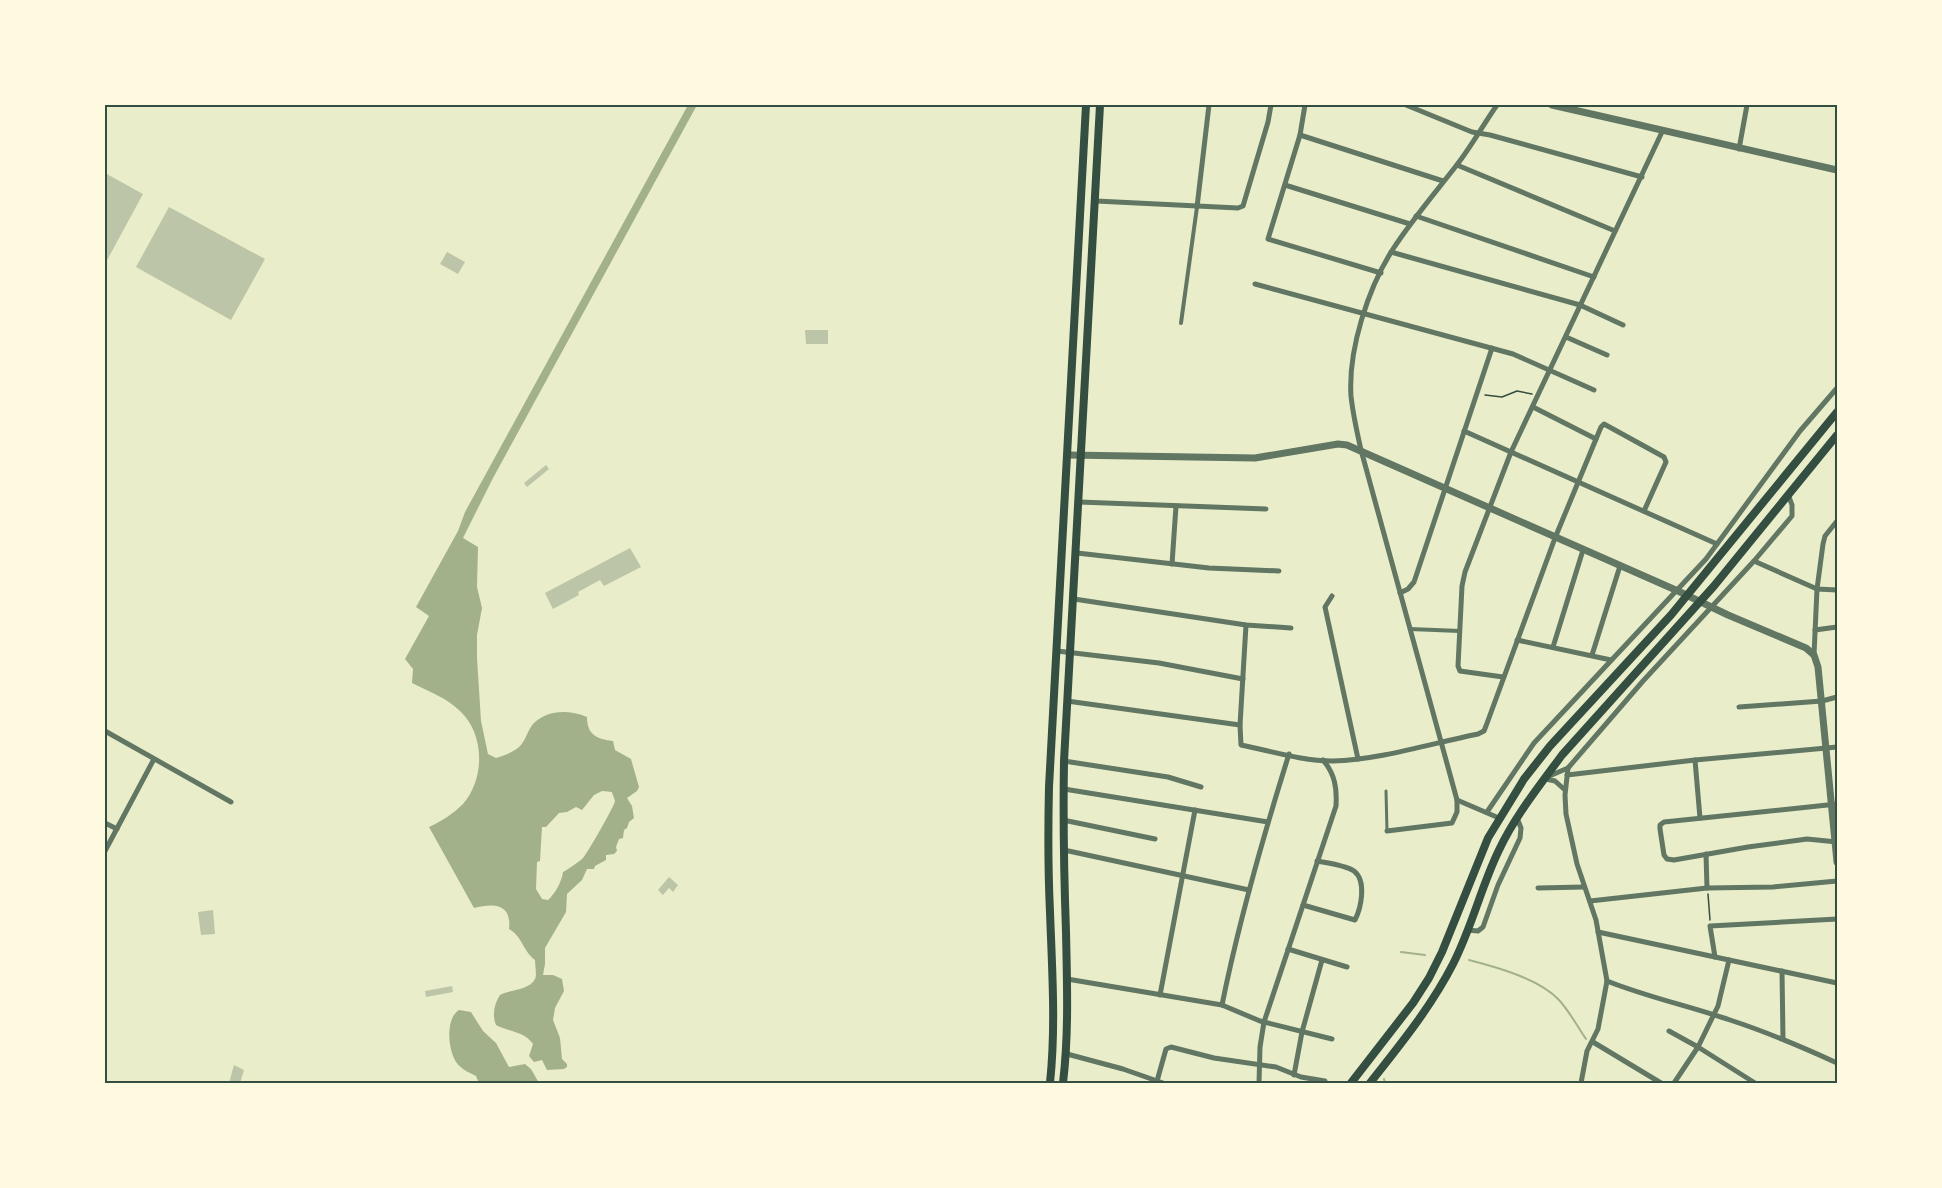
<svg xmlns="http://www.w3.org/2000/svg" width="1942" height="1188" font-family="Ubuntu,sans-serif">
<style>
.water{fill:#a3b18a;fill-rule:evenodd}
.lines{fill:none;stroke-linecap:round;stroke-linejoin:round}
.stream{stroke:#a3b18a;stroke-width:2}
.building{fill:#bcc5a7}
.path{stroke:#344e41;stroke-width:1.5}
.service{stroke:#617663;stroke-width:3}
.pedestrian{stroke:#617663;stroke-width:4}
.minor{stroke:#617663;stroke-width:5}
.tertiary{stroke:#617663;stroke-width:7}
.secondary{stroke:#344e41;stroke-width:8}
.primary{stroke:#344e41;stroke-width:8}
.neatline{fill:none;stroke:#344e41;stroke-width:2}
</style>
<rect width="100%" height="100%" fill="#e9edc9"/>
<g class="water">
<path d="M688,105H697L493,478L463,538L478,547L477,587L482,608L477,635V658L481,721L488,754L496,758C504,756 516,751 521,745C526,739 528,730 533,724C548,709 569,710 587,717C587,735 597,739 613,741L615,750L631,759L639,787L637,791L627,798L632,806L634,818L629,822L627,828L624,830L623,838L619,839L616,847L617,851L614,854L606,855V860L595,866L594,869H587L582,880L567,894L566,912L545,948V964L543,975H553L562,979L564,991L555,1008L553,1020L560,1038L562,1059L567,1064V1067L564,1069L547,1070L542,1060L534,1062L529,1056L533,1044C524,1031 509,1032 496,1025C492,1016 494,1004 500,995C509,990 530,990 535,979C537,975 535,965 535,960C523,951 522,936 509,929C512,903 493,903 474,908L429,827C442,821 453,814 463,804C485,779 485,734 460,711C447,698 428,691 412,683L413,669L405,659L429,616L416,607L458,531L465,512ZM602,791L612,792C612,793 615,800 615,801C615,805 587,854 583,858C580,861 567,870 563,872C562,881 555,894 548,900L542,899L536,889L537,862L540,861L542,827H546L559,813L567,812L576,807L582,810L594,795Z"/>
<path d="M459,1010L471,1012L483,1031L496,1043L509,1067L525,1064L531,1069L539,1083H475L478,1081L476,1076C468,1072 461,1069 456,1062C448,1049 445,1019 459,1010Z"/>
</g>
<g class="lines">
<g class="stream">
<path d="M1401,952L1425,955"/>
<path d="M1469,960C1496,967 1540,979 1559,1000C1570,1012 1577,1026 1586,1039"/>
<path d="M1384,1079L1385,1083"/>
</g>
</g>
<g class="building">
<path d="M105,173L143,194L105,264Z"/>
<path d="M169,207L265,259L231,320L136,267Z"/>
<path d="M447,252L465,262L458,274L440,264Z"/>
<path d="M805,330H828V344H806Z"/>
<path d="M546,465L549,469L527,487L524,483Z"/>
<path d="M630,548L641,567L604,586L600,580L578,592L579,595L553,609L545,593Z"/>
<path d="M669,877L678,885L673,892L669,888L663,895L658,890Z"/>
<path d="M213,910L215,934L201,935L198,912Z"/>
<path d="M452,986L453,992L426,997L425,991Z"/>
<path d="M234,1065L244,1070L240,1083H229Z"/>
</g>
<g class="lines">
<g class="path">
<path d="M1485,395L1502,397L1517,391L1532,394"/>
<path d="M1708,894L1710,920"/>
</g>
<path class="service" d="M1386,791L1387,831"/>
<g class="pedestrian">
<path d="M1181,323L1197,207"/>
<path d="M1410,629L1460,631"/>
</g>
<g class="minor">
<path d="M1305,105L1300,135L1268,239L1381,273"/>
<path d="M1406,105L1472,132L1490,135L1642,177"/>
<path d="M1300,135L1443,181"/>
<path d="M1739,149L1747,105"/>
<path d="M1457,165L1615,231"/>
<path d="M1285,185L1410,224"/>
<path d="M1096,201L1238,208L1243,206L1268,122L1271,105"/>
<path d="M1197,207L1209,105"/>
<path d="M1416,216L1594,277"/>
<path d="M1391,252L1580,305L1623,325"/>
<path d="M1255,284L1513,354L1594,390"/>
<path d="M1566,337L1607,355"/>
<path d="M1533,407L1596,439"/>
<path d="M1464,431L1717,544"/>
<path d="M1079,502L1266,509"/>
<path d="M1077,553L1209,568L1279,571"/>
<path d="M1754,561L1817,589L1837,590"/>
<path d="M1172,564L1176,506"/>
<path d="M1400,593L1408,589L1414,582L1492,348"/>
<path d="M1332,596L1325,607L1358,759"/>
<path d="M1074,599L1246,625L1291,628"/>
<path d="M1246,625L1240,725L1241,745C1271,751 1302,761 1333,761C1379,760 1433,743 1478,734L1484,731L1486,726L1555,538L1601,427L1604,424L1664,457L1666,462L1644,511"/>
<path d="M1815,630L1837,627"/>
<path d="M1517,640L1611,660"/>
<path d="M1553,647L1583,550"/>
<path d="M1057,651L1159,663L1243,679"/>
<path d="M1592,655L1620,566"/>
<path d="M1814,655L1817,589L1823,544L1825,536L1837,521"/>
<path d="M1503,677L1460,671L1458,666L1462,586L1465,572L1511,452L1662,132"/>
<path d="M1067,701L1240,725"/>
<path d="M1739,707L1822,701L1837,697"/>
<path d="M105,731L231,802"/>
<path d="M1695,760L1700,818"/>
<path d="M1064,761L1168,777L1201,787"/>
<path d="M1567,775L1695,760L1837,747"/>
<path d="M1547,777L1568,768"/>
<path d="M1546,779L1555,781L1565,790"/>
<path d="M1064,789L1268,822"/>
<path d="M1457,800L1499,818"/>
<path d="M1837,804L1664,822L1660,825V829L1664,855L1667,859L1674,860L1748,847L1807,839L1837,842"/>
<path d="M1487,812L1534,743L1706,559L1800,431L1837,388"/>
<path d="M1063,820L1155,839"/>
<path d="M105,823L117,829"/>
<path d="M1387,831L1452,823L1457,812V800L1361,450C1357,432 1353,415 1351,396C1348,350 1368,288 1393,249C1412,220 1435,193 1456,166C1471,147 1483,125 1497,105"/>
<path d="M1064,850L1249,890"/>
<path d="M105,851L154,759"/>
<path d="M1706,854L1707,888"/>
<path d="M1538,888L1584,887"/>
<path d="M1590,901L1707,888L1773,887L1837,881"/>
<path d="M1303,905L1355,920C1361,908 1367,881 1354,871C1345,865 1328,863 1317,861"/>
<path d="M1467,930L1478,931L1483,927L1498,885L1520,838L1521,828L1517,818"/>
<path d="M1598,932L1837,983"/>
<path d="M1288,949L1347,967"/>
<path d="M1715,957L1710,926L1837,919"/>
<path d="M1782,971L1783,1039"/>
<path d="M1067,979L1222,1005L1260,1021L1332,1039"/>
<path d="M1607,981C1647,997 1689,1006 1730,1020C1767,1032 1802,1047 1837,1063"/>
<path d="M1160,995L1195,810"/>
<path d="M1222,1005C1239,920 1263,837 1289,754"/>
<path d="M1669,1031L1698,1047L1755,1083"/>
<path d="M1593,1042L1661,1083"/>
<path d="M1067,1054L1123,1069L1163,1083"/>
<path d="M1294,1075L1302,1032L1322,960"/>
<path d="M1157,1081L1166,1049L1171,1047L1214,1058L1276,1067L1301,1077L1325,1081"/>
<path d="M1259,1083L1260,1047L1264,1022L1336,806C1337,788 1335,774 1323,760"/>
<path d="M1581,1083L1587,1051L1598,1029L1607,981L1596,920L1577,864L1566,814L1565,795L1568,768L1643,681L1754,561L1792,516V505L1788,494"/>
<path d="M1674,1083L1698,1047L1718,1006L1729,960"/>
</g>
<g class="tertiary">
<path d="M1552,105L1837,170"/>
<path d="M1068,455L1255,458L1338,444L1347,445L1678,591L1728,615L1806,648L1814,655L1818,667L1837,862"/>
</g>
<g class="secondary">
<path d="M1351,1083L1413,1003L1429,978L1442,952L1488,838L1524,779L1550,746L1671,615L1837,412"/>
<path d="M1370,1083C1400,1045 1431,1007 1453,964C1472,927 1481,887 1499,850C1515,816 1540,785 1562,755L1714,586L1837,435"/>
</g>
<g class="primary">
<path d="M1050,1083C1056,1026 1052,969 1050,912C1048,870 1048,829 1049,787L1086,105"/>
<path d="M1063,1083C1069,1033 1067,982 1066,932C1064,875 1063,818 1064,761L1100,105"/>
</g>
</g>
<rect width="1942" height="1188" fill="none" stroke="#fefae0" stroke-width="213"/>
<rect x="106" y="106" width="1730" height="976" class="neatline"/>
</svg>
